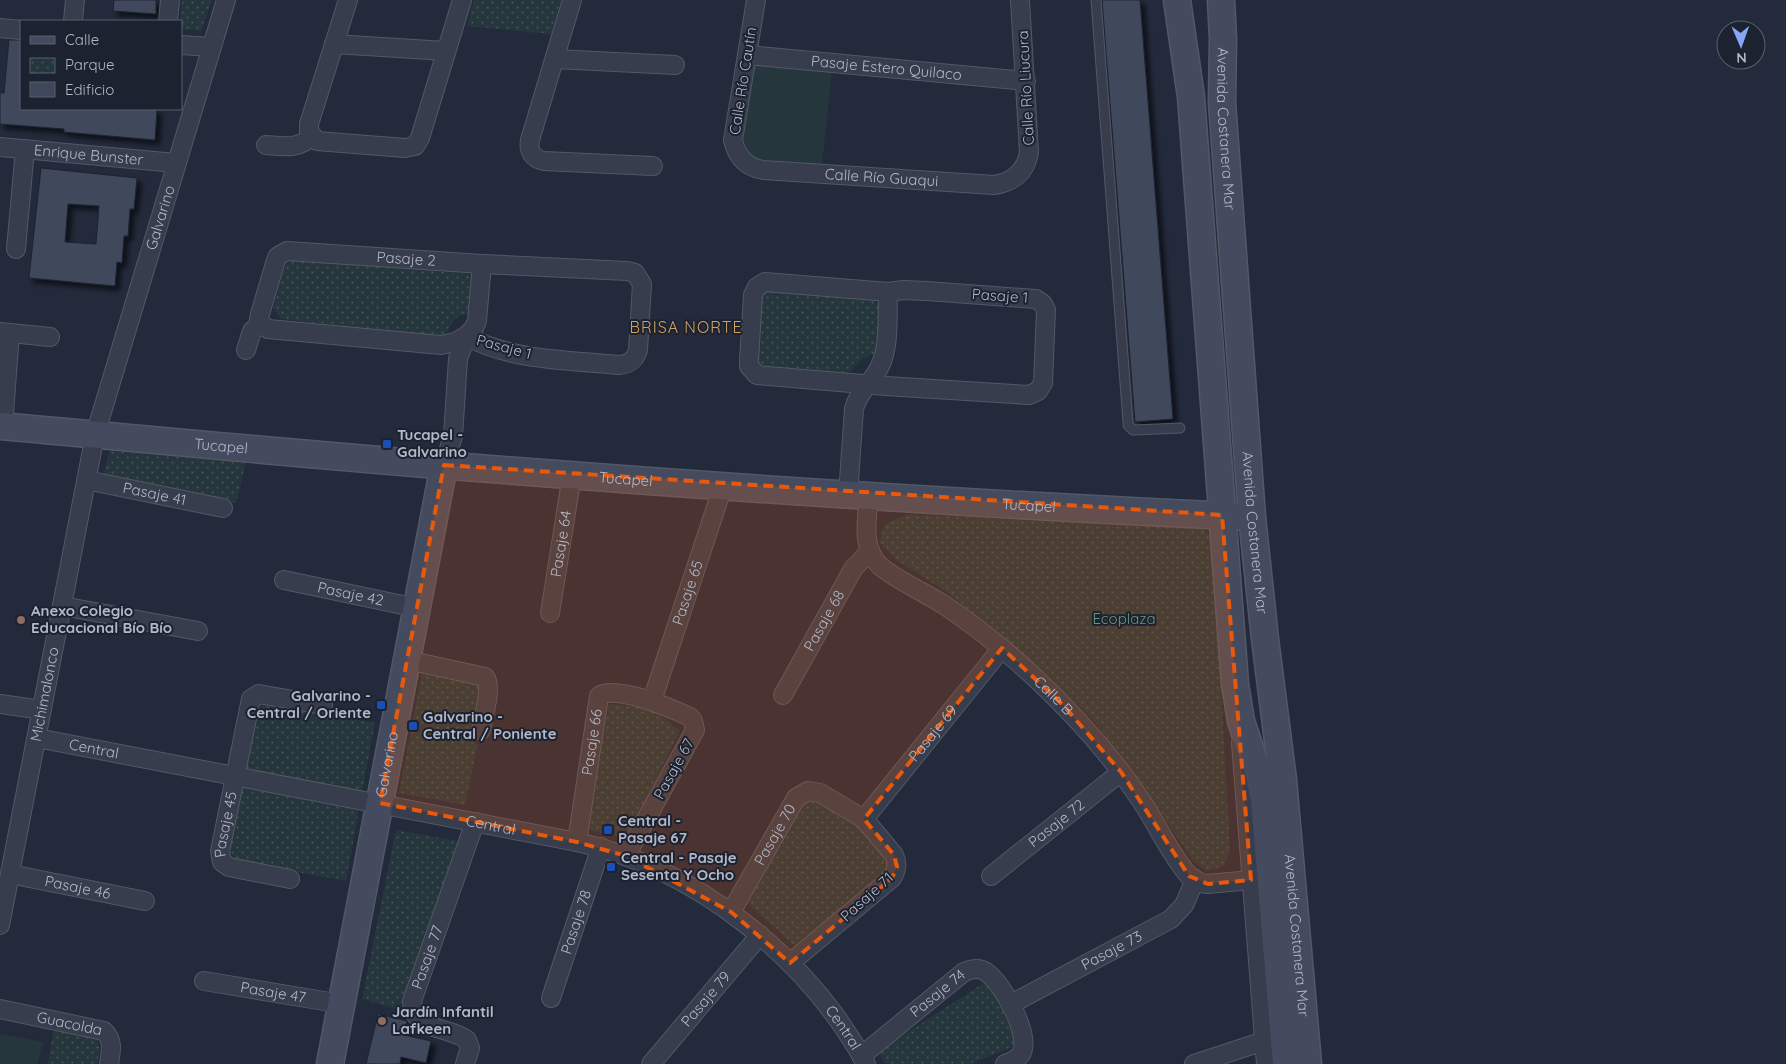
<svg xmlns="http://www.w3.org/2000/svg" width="1786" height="1064" font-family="Quicksand,sans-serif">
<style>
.grass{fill:#25373c}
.park{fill:url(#park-dots)}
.building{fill:#3f485b;stroke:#1e2432;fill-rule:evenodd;filter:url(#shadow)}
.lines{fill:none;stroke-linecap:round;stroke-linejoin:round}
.lane-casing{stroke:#525866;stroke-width:11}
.street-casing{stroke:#525866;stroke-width:20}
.secondary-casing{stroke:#525866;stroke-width:29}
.lane{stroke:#373d4c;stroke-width:9}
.street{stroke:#373d4c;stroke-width:18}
.secondary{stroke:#454b5f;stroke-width:26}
.marked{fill:#e8590c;fill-opacity:0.2;stroke:#e8590c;stroke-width:4;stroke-dasharray:10 6;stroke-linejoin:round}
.transit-dot{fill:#1a4fb4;stroke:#1c2230;stroke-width:2}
.education-dot{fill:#8d6e63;stroke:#1c2230;stroke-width:2}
.labels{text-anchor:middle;stroke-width:4;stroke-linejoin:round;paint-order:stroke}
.street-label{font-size:15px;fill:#b2b8c7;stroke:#1c2230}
.poi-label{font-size:15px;font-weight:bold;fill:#b2b8c7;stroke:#1c2230;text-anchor:start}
.park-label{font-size:15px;fill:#6a987a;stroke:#1c2230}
.neighbourhood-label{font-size:16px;letter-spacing:1px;fill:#d2a262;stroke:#1c2230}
</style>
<defs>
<pattern id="park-dots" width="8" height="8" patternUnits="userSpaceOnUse" patternTransform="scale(1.25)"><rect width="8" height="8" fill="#25373c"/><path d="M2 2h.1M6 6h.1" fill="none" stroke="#425257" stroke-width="1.8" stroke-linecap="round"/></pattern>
<filter id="shadow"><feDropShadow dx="4.5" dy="4.5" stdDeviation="2.5" flood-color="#0009"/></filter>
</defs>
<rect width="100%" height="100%" fill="#232a3b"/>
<g class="grass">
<path d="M754,64L832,70L822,165L758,159L750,156L744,142V121Z"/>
<path d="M0,1034L43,1042L38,1064H0Z"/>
</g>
<g class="park">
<path d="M182,0H212L201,31L181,29L180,21Z"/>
<path d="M474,0H561L551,34L467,26Z"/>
<path d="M294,260L469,274L475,282L471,314C453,315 451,323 445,338L281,319L273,308L285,265Z"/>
<path d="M769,289L869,296L879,305L877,353L862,359L847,375L763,370L756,360L762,296Z"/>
<path d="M110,451L246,463L236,503L103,476Z"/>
<path d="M908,514L1204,529L1213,539L1230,850L1224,866L1207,871L1194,862L1133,772L1093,720L1045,674L992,630L945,591L898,561L879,542L885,524Z"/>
<path d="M422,671L480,683L469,741L478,744L465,805L399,793Z"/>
<path d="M267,702L375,723L346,881L237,861L228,848L256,711Z"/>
<path d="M609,704L652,708L680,731L626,839L586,829Z"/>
<path d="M810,797L849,814L890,860L891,872L798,949L746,902L805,801Z"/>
<path d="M396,830L458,841L399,1010L362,999Z"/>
<path d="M984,983L1000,1004L1017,1045L970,1064H885L878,1051Z"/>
<path d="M54,1029L96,1038L100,1049L97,1064H48Z"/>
</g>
<g class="building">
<path d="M114,0H156V14L113,11Z"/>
<path d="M1102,0H1140L1173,419L1135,422Z"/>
<path d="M9,40H21V109H157L155,140L87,134L64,132V129L0,124V93H4Z"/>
<path d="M41,168L137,178L134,209H130L128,236H124L122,263L117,262L115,286L29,278ZM68,204L99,206L96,244L65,242Z"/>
<path d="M378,1014L407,1021L404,1035L431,1041L426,1063L401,1057L400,1064H366Z"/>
</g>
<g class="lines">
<defs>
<path id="lane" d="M1096,0L1128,422V425L1133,430L1180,428"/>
<g id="street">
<path d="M348,0L309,124V132L317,141L405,148L415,146L420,138L462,0"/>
<path d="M572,0L530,140C528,151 533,159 544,161L653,166"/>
<path id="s1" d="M756,0L733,140C737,157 746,167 763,170L994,185C1013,182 1026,172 1029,152L1020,0"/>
<path d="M73,21L75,0"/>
<path d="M168,21L170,0"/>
<path d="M0,28L21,30"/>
<path d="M334,44L446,51"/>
<path d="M181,45L211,47"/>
<path id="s2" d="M747,55L1026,81"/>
<path d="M555,59L675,65"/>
<path d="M266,145C281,146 300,150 311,136"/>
<path id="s3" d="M0,147L176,163"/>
<path d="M16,249L25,149"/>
<path d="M765,282L888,292L904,290L927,291L1036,299L1043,304L1046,310L1043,383L1038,391L1029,395L886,386L757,375L749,366V360L753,295L757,287Z"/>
<path id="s4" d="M261,324L259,319L260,314L276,260L278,256L287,251L482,264L627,271L635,273L642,284L638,350C635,360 630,364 619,365C569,360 512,361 466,336"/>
<path d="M261,324L268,329L441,345L455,342L466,336"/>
<path d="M0,332L50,337"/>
<path d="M246,350L252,331L261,324"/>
<path d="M3,427L10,333"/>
<path d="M444,465L453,436L458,359L466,336L474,328L477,321L482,264"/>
<path id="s5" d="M86,480L223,508"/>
<path d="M848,495L854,409C858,391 873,382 880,366C890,345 887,316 888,292"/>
<path id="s6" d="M869,496C867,519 861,547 879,565C894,579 926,593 944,605C976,626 1005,650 1033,676C1074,714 1112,756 1142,802C1158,826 1170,854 1189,876L1201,883L1208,884L1251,880"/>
<path id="s7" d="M284,580L417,608"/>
<path d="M62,606L198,631"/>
<path id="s8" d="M550,613L572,475"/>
<path d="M407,660L485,677C493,686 483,717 481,730"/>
<path id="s9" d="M783,695L853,569L870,551"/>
<path id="s10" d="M652,701L723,486"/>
<path d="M0,704L42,710"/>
<path id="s11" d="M37,738L577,842C696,868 808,958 866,1064"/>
<path d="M1241,743L1266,1064"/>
<path id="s12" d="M864,819L1002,648"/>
<path id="s13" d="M577,842L599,696C615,684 673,709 690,717L693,721L695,730L626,856"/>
<path id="s14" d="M10,874L145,901"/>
<path id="s15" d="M991,876L1121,772"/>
<path id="s16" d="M290,879L229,867L222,862L220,851L251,699L259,694L264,695L323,705"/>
<path id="s17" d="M731,912L796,798L808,791L820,793L864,819L894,855C898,863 897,870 892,878L790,963"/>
<path id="s18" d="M0,925L95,435L226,0"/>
<path id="s19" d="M204,981L342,1004"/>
<path id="s20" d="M551,998L601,847"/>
<path id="s21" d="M1011,1004L1171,919L1184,905L1195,880"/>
<path id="s22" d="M0,1009L104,1031C114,1041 111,1051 109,1064"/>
<path id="s23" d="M861,1056L964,972C971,969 979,967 986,972C1002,982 1032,1036 1021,1054C1017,1060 1011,1062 1005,1064"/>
<path id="s24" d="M465,1064L470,1048L467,1040C447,1025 414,1033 412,1001L475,822"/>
<path id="s25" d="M651,1064L760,935"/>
<path d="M1194,1064L1264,1041"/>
</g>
<g id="secondary">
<path d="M1177,0L1191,97L1235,684L1241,721L1258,772L1264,799L1286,1064"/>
<path id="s26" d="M1221,0L1223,39L1222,102L1252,517L1265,639L1283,780L1308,1064"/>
<path id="s27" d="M0,426C155,440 310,455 465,467C727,488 990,505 1252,517"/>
<path id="s28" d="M330,1064L444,465"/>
</g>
</defs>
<use href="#lane" class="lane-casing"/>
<use href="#street" class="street-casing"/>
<use href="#secondary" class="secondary-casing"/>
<use href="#lane" class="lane"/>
<use href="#street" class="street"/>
<use href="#secondary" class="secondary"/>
</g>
<path class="marked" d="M444,465L1222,515L1251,880L1208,884L1189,876L1121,772L1063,705L1002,648L864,819L894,855L897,867L892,878L790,963L731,912L626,856L577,842L380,803Z"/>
<g class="transit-dot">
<rect x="382" y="439" width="10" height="10" rx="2.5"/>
<rect x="376" y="700" width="10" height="10" rx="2.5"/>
<rect x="408" y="721" width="10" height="10" rx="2.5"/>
<rect x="603" y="825" width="10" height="10" rx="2.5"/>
<rect x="606" y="862" width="10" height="10" rx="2.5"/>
</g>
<g class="education-dot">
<circle cx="21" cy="620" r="5"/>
<circle cx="382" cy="1021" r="5"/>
</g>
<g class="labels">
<g class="street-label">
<text dy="5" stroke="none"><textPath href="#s2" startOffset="140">Pasaje Estero Quilaco</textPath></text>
<text transform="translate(743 81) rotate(-81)" y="5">Calle Río Cautín</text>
<text transform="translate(1026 88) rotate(-93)" y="5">Calle Río Liucura</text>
<text dy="5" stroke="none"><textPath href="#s26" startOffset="129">Avenida Costanera Mar</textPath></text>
<text dy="5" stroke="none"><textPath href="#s3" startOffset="89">Enrique Bunster</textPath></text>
<text dy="5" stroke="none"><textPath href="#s1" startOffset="306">Calle Río Guaqui</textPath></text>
<text dy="5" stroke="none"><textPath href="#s18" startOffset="726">Galvarino</textPath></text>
<text dy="5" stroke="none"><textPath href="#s4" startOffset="201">Pasaje 2</textPath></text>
<text transform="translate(1000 296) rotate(4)" y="5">Pasaje 1</text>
<text transform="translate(504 347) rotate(15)" y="5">Pasaje 1</text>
<text dy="5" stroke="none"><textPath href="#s27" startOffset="222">Tucapel</textPath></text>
<text dy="5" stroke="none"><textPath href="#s27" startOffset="628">Tucapel</textPath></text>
<text dy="5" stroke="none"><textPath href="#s5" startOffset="70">Pasaje 41</textPath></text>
<text dy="5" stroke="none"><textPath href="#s27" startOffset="1032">Tucapel</textPath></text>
<text dy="5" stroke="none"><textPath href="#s26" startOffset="534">Avenida Costanera Mar</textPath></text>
<text dy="5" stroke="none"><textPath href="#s8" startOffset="70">Pasaje 64</textPath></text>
<text dy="5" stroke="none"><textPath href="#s10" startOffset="114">Pasaje 65</textPath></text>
<text dy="5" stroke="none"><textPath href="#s7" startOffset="68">Pasaje 42</textPath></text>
<text dy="5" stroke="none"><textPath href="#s9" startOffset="85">Pasaje 68</textPath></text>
<text dy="5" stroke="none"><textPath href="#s18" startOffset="235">Michimalonco</textPath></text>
<text dy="5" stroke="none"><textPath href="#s6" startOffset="291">Calle B</textPath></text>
<text dy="5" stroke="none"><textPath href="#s12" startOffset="110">Pasaje 69</textPath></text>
<text dy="5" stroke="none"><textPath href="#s13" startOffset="101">Pasaje 66</textPath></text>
<text dy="5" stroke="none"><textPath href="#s11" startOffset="58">Central</textPath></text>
<text dy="5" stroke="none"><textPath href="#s28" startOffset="305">Galvarino</textPath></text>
<text transform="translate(674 769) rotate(-61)" y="5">Pasaje 67</text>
<text dy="5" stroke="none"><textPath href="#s16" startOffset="109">Pasaje 45</textPath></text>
<text dy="5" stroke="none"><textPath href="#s15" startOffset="84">Pasaje 72</textPath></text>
<text dy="5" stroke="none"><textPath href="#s11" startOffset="462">Central</textPath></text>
<text dy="5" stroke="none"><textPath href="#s17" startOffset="89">Pasaje 70</textPath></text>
<text dy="5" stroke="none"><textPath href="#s14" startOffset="69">Pasaje 46</textPath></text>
<text transform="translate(867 897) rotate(-42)" y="5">Pasaje 71</text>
<text dy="5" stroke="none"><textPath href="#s20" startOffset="80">Pasaje 78</textPath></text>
<text dy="5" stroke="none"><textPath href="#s26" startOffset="939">Avenida Costanera Mar</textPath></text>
<text dy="5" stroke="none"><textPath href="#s21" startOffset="114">Pasaje 73</textPath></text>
<text dy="5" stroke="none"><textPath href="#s24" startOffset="144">Pasaje 77</textPath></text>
<text dy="5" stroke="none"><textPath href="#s19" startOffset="70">Pasaje 47</textPath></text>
<text dy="5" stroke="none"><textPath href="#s23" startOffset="99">Pasaje 74</textPath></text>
<text dy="5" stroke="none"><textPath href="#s25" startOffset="85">Pasaje 79</textPath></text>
<text dy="5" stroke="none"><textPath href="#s22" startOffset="71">Guacolda</textPath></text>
<text dy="5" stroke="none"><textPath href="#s11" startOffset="882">Central</textPath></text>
</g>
<g class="poi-label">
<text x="397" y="440">Tucapel -<tspan x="397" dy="17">Galvarino</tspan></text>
<text x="31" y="616">Anexo Colegio<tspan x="31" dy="17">Educacional Bío Bío</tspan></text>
<text x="371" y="701" text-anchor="end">Galvarino -<tspan x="371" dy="17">Central / Oriente</tspan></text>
<text x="423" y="722">Galvarino -<tspan x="423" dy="17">Central / Poniente</tspan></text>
<text x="618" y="826">Central -<tspan x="618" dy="17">Pasaje 67</tspan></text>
<text x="621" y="863">Central - Pasaje<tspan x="621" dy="17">Sesenta Y Ocho</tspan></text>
<text x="392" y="1017">Jardín Infantil<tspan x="392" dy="17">Lafkeen</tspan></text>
</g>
<g class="park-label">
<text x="1124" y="624">Ecoplaza</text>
</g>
<g class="neighbourhood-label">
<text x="686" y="333">BRISA NORTE</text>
</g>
</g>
<rect x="20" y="20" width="162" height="90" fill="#1c2230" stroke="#585e6c"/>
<rect x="30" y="36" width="25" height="8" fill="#454b5f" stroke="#585e6c"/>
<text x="65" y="45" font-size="15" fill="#b2b8c7">Calle</text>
<rect x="30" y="58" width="25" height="15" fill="url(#park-dots)" stroke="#585e6c"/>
<text x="65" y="70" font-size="15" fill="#b2b8c7">Parque</text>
<rect x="30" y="82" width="25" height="15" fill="#3f485b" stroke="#585e6c"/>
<text x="65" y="95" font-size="15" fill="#b2b8c7">Edificio</text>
<g transform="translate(1741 45) rotate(178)"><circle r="24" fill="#1c2230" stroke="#585e6c"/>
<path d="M0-4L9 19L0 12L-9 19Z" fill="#89a5f6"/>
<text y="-8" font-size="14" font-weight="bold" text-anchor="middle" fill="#b2b8c7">N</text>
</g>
</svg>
